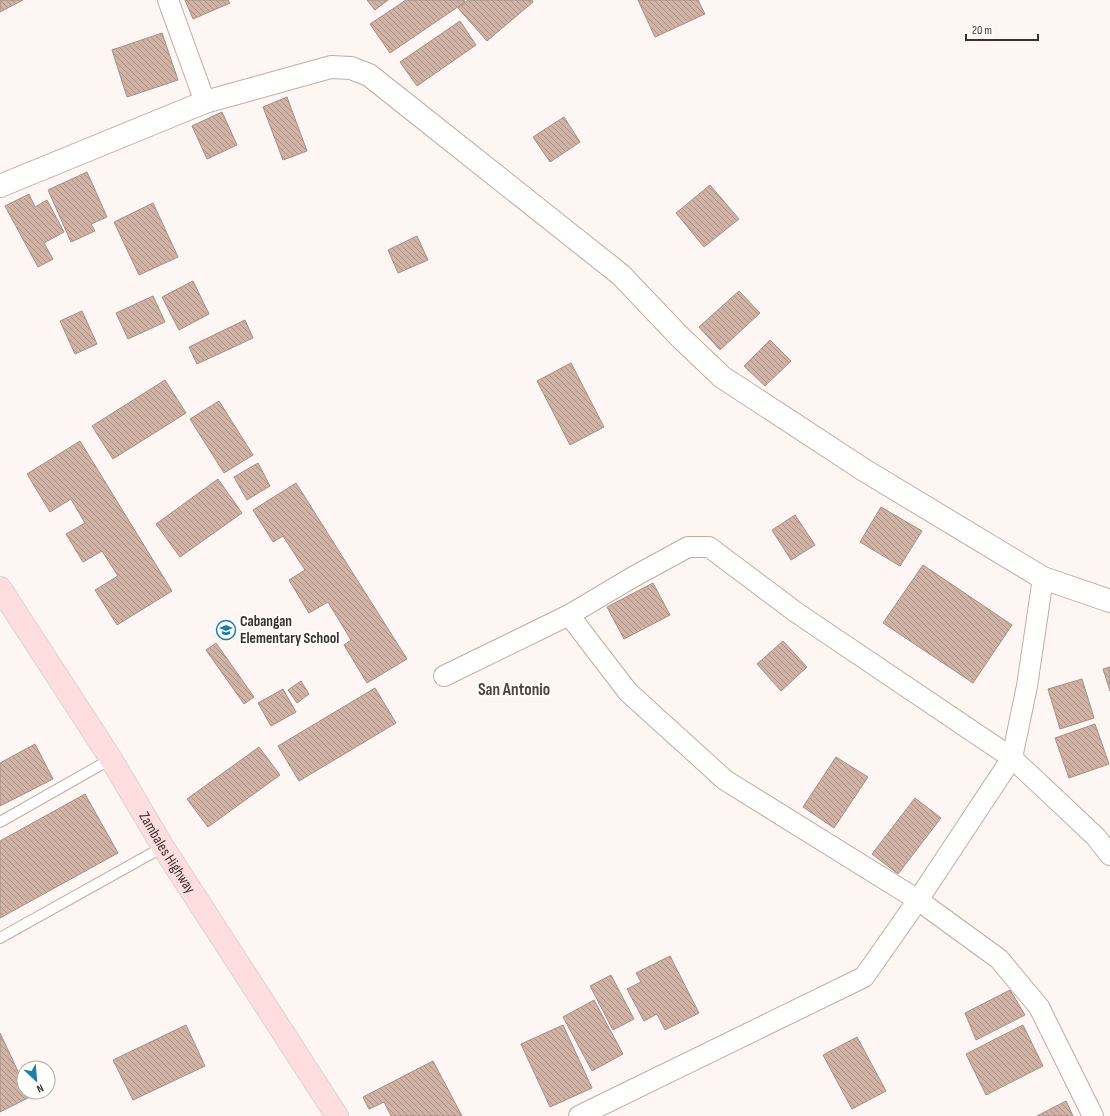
<svg xmlns="http://www.w3.org/2000/svg" width="1110" height="1116" font-family="'Sofia Sans Condensed',sans-serif">
<style>
.building{fill:url(#building-back-hatch);stroke:#a39088}
.lines{fill:none;stroke-linecap:round;stroke-linejoin:round}
.lane-casing{stroke:#c0ada4;stroke-width:12}
.street-casing{stroke:#c0ada4;stroke-width:22}
.secondary-casing{stroke:#c0ada4;stroke-width:24}
.primary-casing{stroke:#d7d6d5;stroke-width:24}
.lane{stroke:#fff;stroke-width:10}
.street{stroke:#fff;stroke-width:20}
.secondary{stroke:#fff;stroke-width:22}
.primary{stroke:#fddddd;stroke-width:22}
.labels{text-anchor:middle;stroke-width:3.5;stroke-linejoin:round;paint-order:stroke}
.poi-label{font-size:15px;font-weight:bold;fill:#37302c;stroke:#fff;text-anchor:start}
.street-label{font-size:15px;fill:#37302c;stroke:#fff}
.quarter-label{font-size:17px;font-weight:bold;fill:#53433c;stroke:#fff}
</style>
<defs>
<pattern id="building-back-hatch" width="6" height="6" patternUnits="userSpaceOnUse"><rect width="6" height="6" fill="#d1b2a5"/><path d="M-1 5l2 2M0 0l6 6M5-1l2 2" fill="none" stroke="#aa9187"/></pattern>
</defs>
<rect width="100%" height="100%" fill="#fef6f2"/>
<g class="building">
<path d="M0,0H23L0,12Z"/>
<path d="M185,0H228L230,3L193,19Z"/>
<path d="M367,0H388L375,10Z"/>
<path d="M406,0H464L465,2L390,53L370,24Z"/>
<path d="M468,0H532L533,2L487,41L458,8Z"/>
<path d="M638,0H698L705,14L655,37Z"/>
<path d="M460,21L476,45L417,86L400,62Z"/>
<path d="M162,33L178,80L127,97L112,50Z"/>
<path d="M287,97L307,151L283,160L263,107Z"/>
<path d="M222,112L237,145L207,159L192,126Z"/>
<path d="M564,117L580,142L550,162L533,137Z"/>
<path d="M87,172L107,217L91,224L95,231L71,242L48,190Z"/>
<path d="M710,185L739,219L704,247L676,213Z"/>
<path d="M29,194L35,207L47,200L64,232L44,243L53,259L38,267L5,206Z"/>
<path d="M153,203L178,257L139,275L114,222Z"/>
<path d="M417,236L428,260L398,273L388,250Z"/>
<path d="M193,281L209,314L179,330L162,297Z"/>
<path d="M739,291L760,313L720,350L699,327Z"/>
<path d="M153,296L165,322L128,339L116,313Z"/>
<path d="M82,311L97,344L75,354L60,321Z"/>
<path d="M245,320L253,338L197,364L189,347Z"/>
<path d="M770,340L791,361L765,386L744,366Z"/>
<path d="M571,363L604,427L570,445L537,381Z"/>
<path d="M165,380L186,413L113,459L92,426Z"/>
<path d="M219,401L253,455L224,473L190,419Z"/>
<path d="M80,441L172,591L117,625L95,590L118,576L102,551L83,562L66,534L85,523L71,499L50,512L27,474Z"/>
<path d="M258,463L270,486L247,500L234,477Z"/>
<path d="M218,479L242,513L180,557L156,524Z"/>
<path d="M296,483L407,659L367,683L344,645L351,640L328,602L309,613L289,580L305,570L283,536L273,542L253,510Z"/>
<path d="M881,507L922,531L900,566L860,542Z"/>
<path d="M795,515L815,545L791,560L772,530Z"/>
<path d="M923,565L1012,625L973,683L883,623Z"/>
<path d="M653,583L670,615L624,639L607,607Z"/>
<path d="M783,641L807,667L781,691L757,664Z"/>
<path d="M216,643L254,697L244,704L206,650Z"/>
<path d="M1110,667V691L1103,669Z"/>
<path d="M1082,679L1094,718L1060,729L1048,689Z"/>
<path d="M301,681L309,694L297,703L288,690Z"/>
<path d="M375,688L396,723L299,781L278,746Z"/>
<path d="M283,689L296,712L271,726L258,703Z"/>
<path d="M1095,724L1109,764L1069,778L1055,738Z"/>
<path d="M35,744L53,779L0,806V763Z"/>
<path d="M259,747L280,775L208,827L187,799Z"/>
<path d="M836,757L868,777L834,828L803,807Z"/>
<path d="M85,794L118,853L0,918V841Z"/>
<path d="M915,798L941,818L898,874L872,854Z"/>
<path d="M670,956L699,1013L665,1030L657,1014L644,1021L627,989L641,982L636,973Z"/>
<path d="M611,975L634,1019L613,1030L590,986Z"/>
<path d="M1010,990L1025,1015L976,1040L965,1013Z"/>
<path d="M594,1000L623,1054L592,1071L563,1017Z"/>
<path d="M186,1025L205,1066L133,1100L113,1060Z"/>
<path d="M563,1025L592,1088L550,1107L521,1044Z"/>
<path d="M1023,1025L1043,1066L986,1095L966,1054Z"/>
<path d="M0,1033L24,1084V1092H28L30,1097L0,1112Z"/>
<path d="M857,1037L886,1091L852,1109L823,1055Z"/>
<path d="M433,1061L462,1116H391L384,1102L369,1109L363,1097Z"/>
<path d="M1066,1101L1073,1116H1037Z"/>
</g>
<g class="lines">
<defs>
<g id="lane">
<path d="M0,822L111,759"/>
<path d="M0,938L163,847"/>
</g>
<g id="street">
<path d="M168,0L205,102"/>
<path d="M569,615L628,692L725,780L918,900L999,959L1039,1007L1093,1116"/>
<path d="M444,676L569,615L633,577L688,547H709L797,613L1012,758L1096,837L1110,855"/>
<path d="M579,1116L864,977L918,900L1012,758L1027,686L1043,578"/>
</g>
<path id="secondary" d="M0,186L205,102L331,67L351,68L369,75L621,275L679,336L722,377L864,470L1043,578L1110,601"/>
<g id="primary">
<path id="s1" d="M0,588L111,759L163,847L337,1116"/>
</g>
</defs>
<use href="#lane" class="lane-casing"/>
<use href="#street" class="street-casing"/>
<use href="#secondary" class="secondary-casing"/>
<use href="#primary" class="primary-casing"/>
<use href="#lane" class="lane"/>
<use href="#street" class="street"/>
<use href="#secondary" class="secondary"/>
<use href="#primary" class="primary"/>
</g>
<defs>
<symbol id="school-ring" viewBox="-11 -11 22 22"><circle r="9.5" fill="#fff" stroke="#1d7eaa" stroke-width="1.5"/><path d="M0-5L7-2L0 1L-7-2ZM-4 1L0 2.5L4 1V4Q0 6-4 4Z" fill="#1d7eaa"/></symbol>
</defs>
<g fill-rule="evenodd">
<use href="#school-ring" x="215" y="619" width="22" height="22"/>
</g>
<g class="labels">
<g class="poi-label">
<text x="240" y="626">Cabangan<tspan x="240" dy="17">Elementary School</tspan></text>
</g>
<g class="street-label">
<text dy="5" stroke="none"><textPath href="#s1" startOffset="313">Zambales Highway</textPath></text>
</g>
<g class="quarter-label">
<text x="514" y="695">San Antonio</text>
</g>
</g>
<g transform="translate(36 1080) rotate(154)"><circle r="19" fill="#ffffff" stroke="#afacab"/>
<path d="M0-3L7 15L0 10L-7 15Z" fill="#1d7eaa"/>
<text y="-6" font-size="11" font-weight="bold" text-anchor="middle" fill="#37302c">N</text>
</g>
<path d="M966 34v6h72v-6" fill="none" stroke="#37302c" stroke-width="2"/>
<text x="972" y="34" font-size="12" fill="#37302c" stroke="#ffffff" stroke-width="3" paint-order="stroke">20 m</text>
</svg>
